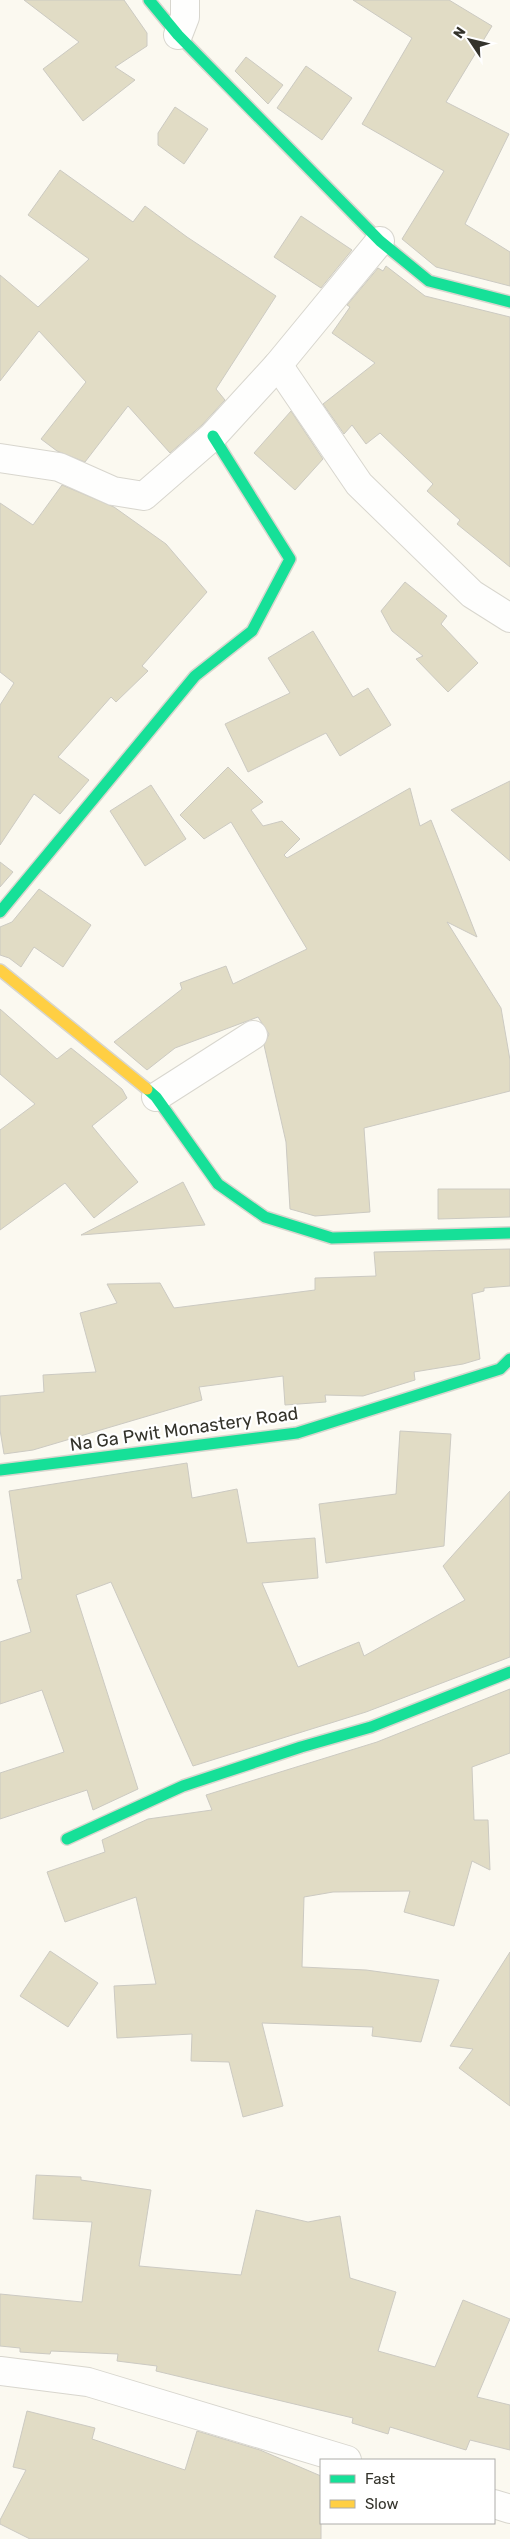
<svg xmlns="http://www.w3.org/2000/svg" width="510" height="2539" font-family="Rubik,sans-serif">
<style>
.building{fill:#e1dcc5;stroke:#cccac2}
.lines{fill:none;stroke-linecap:round;stroke-linejoin:round}
.street-casing{stroke:#d8d6ce;stroke-width:30}
.fast-casing{stroke:#d8d6ce;stroke-width:14}
.slow-casing{stroke:#d8d6ce;stroke-width:14}
.street{stroke:#fefefd;stroke-width:28}
.fast{stroke:#16e098;stroke-width:11}
.slow{stroke:#ffcf43;stroke-width:11}
.labels{text-anchor:middle;stroke-width:4.5;stroke-linejoin:round;paint-order:stroke}
.street-label{font-size:18px;fill:#34332b;stroke:#fff}
</style>
<rect width="100%" height="100%" fill="#fbf9f0"/>
<g class="building">
<path d="M24,0H124L147,33V46L115,67L135,80L83,121L43,69L79,42Z"/>
<path d="M353,0H449L492,26L446,102L509,134L465,224L510,252V286L436,267L402,239L444,171L362,124L412,38Z"/>
<path d="M246,57L283,85L268,104L235,71Z"/>
<path d="M306,66L352,98L322,140L277,108Z"/>
<path d="M175,107L208,129L184,164L158,145V133Z"/>
<path d="M60,170L133,222L145,206L187,237L276,296L216,389L225,400L202,425L170,453L128,406L85,462L57,451L41,439L86,382L39,331L0,381V275L38,307L89,259L28,215Z"/>
<path d="M301,216L352,250L321,288L274,257Z"/>
<path d="M386,266L425,296L510,317V567L457,524L460,520L427,491L433,484L380,433L366,444L352,425L344,434L323,404L375,363L332,333L350,307L347,305L378,268L383,271Z"/>
<path d="M291,411L323,459L295,490L254,453Z"/>
<path d="M62,485L114,507L166,544L207,592L142,666L148,671L116,702L111,697L58,757L89,780L60,814L34,794L0,845V705L14,683L0,672V503L33,525Z"/>
<path d="M405,582L447,616L441,624L478,663L448,692L416,659L423,656L392,631L381,611Z"/>
<path d="M313,631L353,697L368,688L391,725L340,756L326,733L248,772L225,724L290,693L268,658Z"/>
<path d="M228,767L263,802L251,810L263,826L282,821L300,839L284,855L287,858L410,788L420,826L431,820L477,937L447,922L501,1008L510,1060V1091L364,1128L370,1212L315,1216L290,1209L286,1142L264,1045L269,1034L258,1017L175,1048L147,1070L114,1042L182,989L180,983L226,966L233,984L307,949L231,822L204,839L180,815Z"/>
<path d="M510,781V861L451,810Z"/>
<path d="M151,785L186,839L145,866L110,811Z"/>
<path d="M0,862L13,872L0,887Z"/>
<path d="M39,889L91,925L63,967L34,947L21,967L9,958L0,955V927L12,922Z"/>
<path d="M0,1009L57,1059L71,1048L122,1089L127,1098L92,1126L138,1182L94,1218L65,1183L0,1230V1130L35,1104L0,1074Z"/>
<path d="M183,1182L205,1225L81,1235Z"/>
<path d="M438,1189H510V1217L438,1219Z"/>
<path d="M510,1249V1286L484,1288V1291L472,1294L480,1359L463,1364L414,1372L415,1380L363,1396L325,1395L326,1402L285,1405L283,1376L199,1387L202,1400L33,1450L4,1454L0,1430V1396L44,1392L43,1375L96,1372L80,1313L117,1303L107,1284L160,1283L174,1308L315,1290V1278L376,1276L374,1252Z"/>
<path d="M400,1431L451,1434L444,1546L326,1563L319,1504L396,1494Z"/>
<path d="M187,1463L192,1498L237,1489L247,1543L315,1538L318,1578L262,1583L298,1667L359,1642L364,1656L465,1600L443,1566L510,1491V1657L366,1712L193,1766L111,1582L76,1595L138,1789L93,1810L87,1790L0,1819V1773L64,1752L42,1690L0,1704V1642L31,1632L17,1580L22,1579L9,1491Z"/>
<path d="M510,1689V1753L472,1767L474,1820H488L490,1870L472,1861L454,1926L404,1912L410,1891L333,1892L304,1897L302,1967L366,1970L439,1980L421,2042L372,2036L373,2027L262,2023L283,2106L243,2117L229,2062L191,2061L192,2034L117,2038L114,1986L156,1984L136,1897L65,1922L47,1872L105,1852L102,1840L148,1819L212,1810L206,1795L377,1742Z"/>
<path d="M50,1951L98,1983L68,2027L20,1996Z"/>
<path d="M510,1952V2106L459,2068L473,2049L450,2046Z"/>
<path d="M36,2175L81,2177V2180L151,2190L139,2266L241,2275L256,2210L308,2222L340,2216L350,2278L396,2292L378,2351L435,2367L463,2300L510,2319L477,2397L510,2405V2450L470,2440L466,2450L390,2427L388,2434L352,2423L353,2418L156,2371L157,2366L117,2361L118,2354L51,2351L50,2354L20,2352V2348L0,2346V2294L82,2302L92,2222L33,2219Z"/>
<path d="M27,2411L95,2428L92,2439L185,2470L197,2431L260,2450L321,2476V2539H30L0,2524V2520L26,2470L13,2467Z"/>
</g>
<g class="lines">
<defs>
<g id="street">
<path d="M178,35L185,17V0"/>
<path d="M278,365L359,484L472,594L510,618"/>
<path d="M0,458L59,467L113,491L144,496L213,436L278,365L380,241"/>
<path d="M156,1097L253,1035"/>
<path d="M0,2371L88,2382L347,2460"/>
<path d="M494,2504L510,2509"/>
</g>
<g id="fast">
<path d="M149,0L178,35L380,241L429,281L510,302"/>
<path d="M0,912L195,676L252,631L290,559L213,436"/>
<path d="M147,1089L156,1097L218,1184L265,1217L332,1238L510,1233"/>
<path d="M0,1470L297,1433L500,1369L510,1359"/>
<path d="M67,1839L183,1786L301,1747L371,1727L510,1672"/>
</g>
<path id="slow" d="M0,970L147,1089"/>
</defs>
<use href="#street" class="street-casing"/>
<use href="#fast" class="fast-casing"/>
<use href="#slow" class="slow-casing"/>
<use href="#street" class="street"/>
<use href="#fast" class="fast"/>
<use href="#slow" class="slow"/>
</g>
<g class="labels">
<g class="street-label">
<text transform="translate(184 1429) rotate(-8)" y="6">Na Ga Pwit Monastery Road</text>
</g>
</g>
<rect x="320" y="2459" width="175" height="65" fill="#ffffff" stroke="#aeadaa"/>
<rect x="330" y="2475" width="25" height="8" fill="#16e098" stroke="#aeadaa"/>
<text x="365" y="2484" font-size="15" fill="#34332b">Fast</text>
<rect x="330" y="2500" width="25" height="8" fill="#ffcf43" stroke="#aeadaa"/>
<text x="365" y="2509" font-size="15" fill="#34332b">Slow</text>
<g transform="translate(470 40) rotate(305)" stroke="#ffffff" stroke-width="4" paint-order="stroke">
<path d="M0-4L9 19L0 12L-9 19Z" fill="#34332b"/>
<text y="-8" font-size="14" font-weight="bold" text-anchor="middle" fill="#34332b">N</text>
</g>
</svg>
